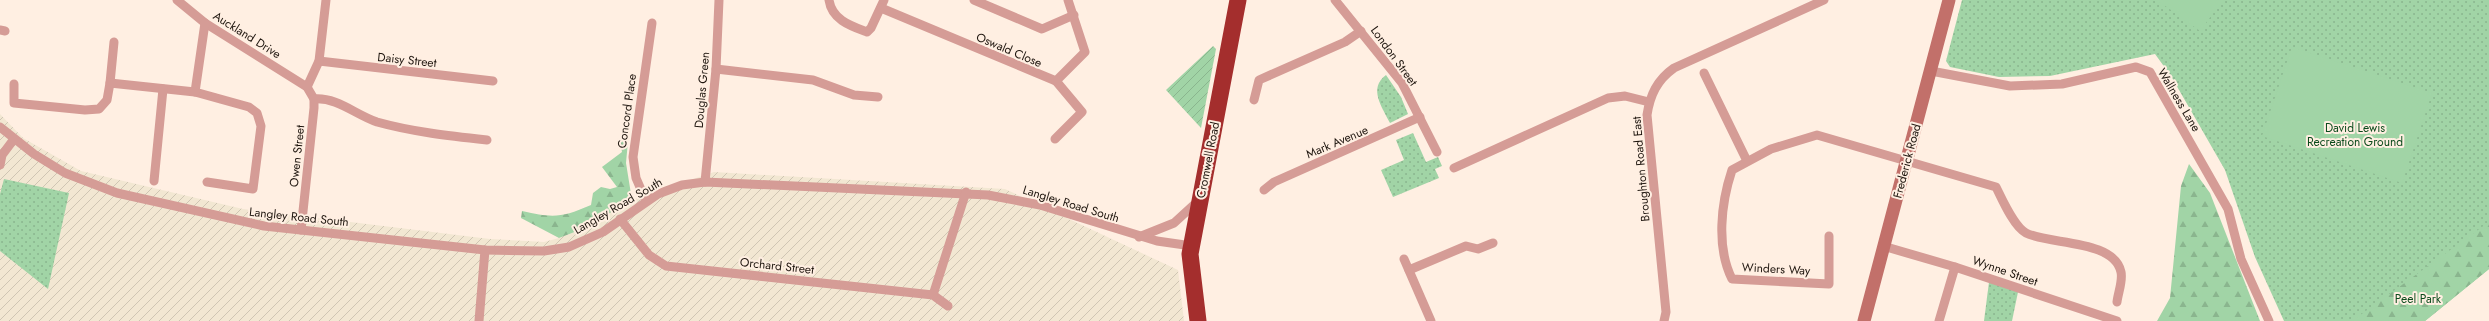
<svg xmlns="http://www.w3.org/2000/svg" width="2489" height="321" font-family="Jost,sans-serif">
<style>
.industrial{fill:url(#industrial-furrows)}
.grass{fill:url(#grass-dots)}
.forest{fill:url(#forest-firs)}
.garden{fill:url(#garden-furrows)}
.pitch{fill:#a1d4a6}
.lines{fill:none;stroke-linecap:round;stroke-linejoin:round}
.street{stroke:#d59c96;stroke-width:9}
.secondary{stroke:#c2706a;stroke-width:13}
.highway{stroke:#a42e2d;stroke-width:17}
.labels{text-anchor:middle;stroke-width:4;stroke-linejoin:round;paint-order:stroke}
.street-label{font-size:12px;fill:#1e150e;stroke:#ffefe2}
.park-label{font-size:12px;fill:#0b4b1c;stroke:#ffefe2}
</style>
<defs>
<pattern id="industrial-furrows" width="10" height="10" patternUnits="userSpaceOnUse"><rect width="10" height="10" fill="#f2e7d2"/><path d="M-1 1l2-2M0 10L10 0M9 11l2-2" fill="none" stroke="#cfc5b3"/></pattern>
<pattern id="grass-dots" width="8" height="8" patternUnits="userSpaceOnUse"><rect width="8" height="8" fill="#a1d4a6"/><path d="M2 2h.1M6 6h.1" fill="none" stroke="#8ab58e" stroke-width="1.8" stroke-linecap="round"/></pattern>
<pattern id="forest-firs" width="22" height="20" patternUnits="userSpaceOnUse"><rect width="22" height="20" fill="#a1d4a6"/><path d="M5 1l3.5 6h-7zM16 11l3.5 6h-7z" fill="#8ab58e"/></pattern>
<pattern id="garden-furrows" width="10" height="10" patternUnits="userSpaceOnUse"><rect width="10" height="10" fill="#a1d4a6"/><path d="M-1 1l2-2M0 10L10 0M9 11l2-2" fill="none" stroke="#8ab58e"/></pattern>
</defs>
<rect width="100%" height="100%" fill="#ffefe2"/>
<path class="industrial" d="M0,114L23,138L81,171L243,209L490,239L544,242L559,238L590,226L628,201L714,172L1005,189L1178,270L1184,321H0Z"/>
<g class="grass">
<path d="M1962,0H2489V269L2425,321H2284L2255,257L2225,170L2171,76L2155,54L2050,76L1999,77L1950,67L1946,61Z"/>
<path d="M1386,75L1401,97L1408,114L1390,123C1382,107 1368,88 1386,75Z"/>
<path d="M1413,133L1426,162L1438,157L1442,166L1435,169L1439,178L1393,197L1381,170L1404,160L1396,140Z"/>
<path d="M4,179L69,193L48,289L0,251V194Z"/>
<path d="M1989,282L2018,292L2012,321H1984Z"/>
</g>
<g class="forest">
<path d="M629,130L626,163L631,194L628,201L590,226L559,238L521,218L522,211C553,218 561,218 591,205L593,193L601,187L610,189L617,187L602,167L622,152L620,142Z"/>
<path d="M2189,164L2210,193L2260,321H2157L2170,298L2181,186Z"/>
<path d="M2489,222V269L2425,321H2352Z"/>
</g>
<path class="garden" d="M1213,46L1216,49L1201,128L1166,90Z"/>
<g class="pitch">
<path d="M2157,0H2223L2200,31Z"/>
<path d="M2292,47L2432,93L2402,183L2262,136Z"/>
</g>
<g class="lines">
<g class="street">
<path d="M177,0L205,23L307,87L314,99V108L301,230"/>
<path d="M829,0C832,20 851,26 867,32L871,28L884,0"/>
<path d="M974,0L1042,29L1074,15"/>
<path d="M1335,0L1402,83L1437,152"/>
<path d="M881,8L1056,81L1085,52L1068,0"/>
<path d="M205,23L195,92L249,107L257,113L261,126L253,189L207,182"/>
<path d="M0,30L5,31"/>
<path d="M319,61L493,81"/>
<path d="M716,69L813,80L854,95L878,97"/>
<path d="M1931,71L2010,86L2062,84L2136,67L2150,72L2228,209L2241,259L2269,321"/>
<path d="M1704,73L1747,161"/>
<path d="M110,83L114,42"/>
<path d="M14,84V103L85,110L99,109L107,100L110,83L195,92"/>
<path d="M307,87L319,61L326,0"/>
<path d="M314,99C337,97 356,115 377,122C413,132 450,136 487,140"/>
<path d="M1254,100L1259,80L1345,42L1361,31"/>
<path d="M0,127L34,154L65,173L117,193L264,226L485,250L544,251L569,247L603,232L658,194L682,185L705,182L988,195L1040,205L1157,241L1192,246"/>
<path d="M1055,139L1082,112L1056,81"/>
<path d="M0,165L2,155L14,139"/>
<path d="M1454,168L1608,98L1625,96L1649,102"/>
<path d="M154,181L163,89"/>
<path d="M705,182L716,69L719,0"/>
<path d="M1264,190L1274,182L1420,117"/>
<path d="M646,201L636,178L633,157L652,23"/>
<path d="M620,219L649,255L666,266L933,295L948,306"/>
<path d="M1829,236V284L1732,279C1716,247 1721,203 1732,170L1771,149L1817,135L1996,187C2002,199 2014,227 2026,233C2049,245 2114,239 2121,272C2123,281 2118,293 2117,302"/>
<path d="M1139,237L1174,223L1197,202"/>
<path d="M1883,246L1955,267L2117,321"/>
<path d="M1404,259L1431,321"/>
<path d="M1409,270L1466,246L1478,249L1493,243"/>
<path d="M933,295L966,192"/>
<path d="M479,321L485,250"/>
<path d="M1664,321L1666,312L1647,115C1650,95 1657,80 1674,68L1824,0"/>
<path d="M1939,321L1955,267"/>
</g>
<path class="secondary" d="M1864,321L1949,0"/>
<path class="highway" d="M1198,321L1190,254L1238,0"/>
</g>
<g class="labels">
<g class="street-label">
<text transform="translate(247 35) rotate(32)" y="4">Auckland Drive</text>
<text transform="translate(1009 50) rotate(23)" y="4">Oswald Close</text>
<text transform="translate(1394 56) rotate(54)" y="4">London Street</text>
<text transform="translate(407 60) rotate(6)" y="4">Daisy Street</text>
<text transform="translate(702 90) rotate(-85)" y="4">Douglas Green</text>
<text transform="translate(2179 100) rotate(59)" y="4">Wallness Lane</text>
<text transform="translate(627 111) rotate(-82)" y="4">Concord Place</text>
<text transform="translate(1337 142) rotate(-23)" y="4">Mark Avenue</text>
<text transform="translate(297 156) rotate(-84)" y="4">Owen Street</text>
<text transform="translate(1208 160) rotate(-79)" y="4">Cromwell Road</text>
<text transform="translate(1907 161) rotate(-75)" y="4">Frederick Road</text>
<text transform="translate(1641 169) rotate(-95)" y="4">Broughton Road East</text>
<text transform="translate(1071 204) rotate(17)" y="4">Langley Road South</text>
<text transform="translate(618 206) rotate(-30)" y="4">Langley Road South</text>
<text transform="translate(299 217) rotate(6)" y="4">Langley Road South</text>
<text transform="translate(777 266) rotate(6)" y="4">Orchard Street</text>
<text transform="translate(1776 269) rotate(3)" y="4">Winders Way</text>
<text transform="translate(2005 271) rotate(19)" y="4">Wynne Street</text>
</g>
<g class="park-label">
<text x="2355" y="132">David Lewis<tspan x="2355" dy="14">Recreation Ground</tspan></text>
<text x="2418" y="303">Peel Park</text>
</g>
</g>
</svg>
